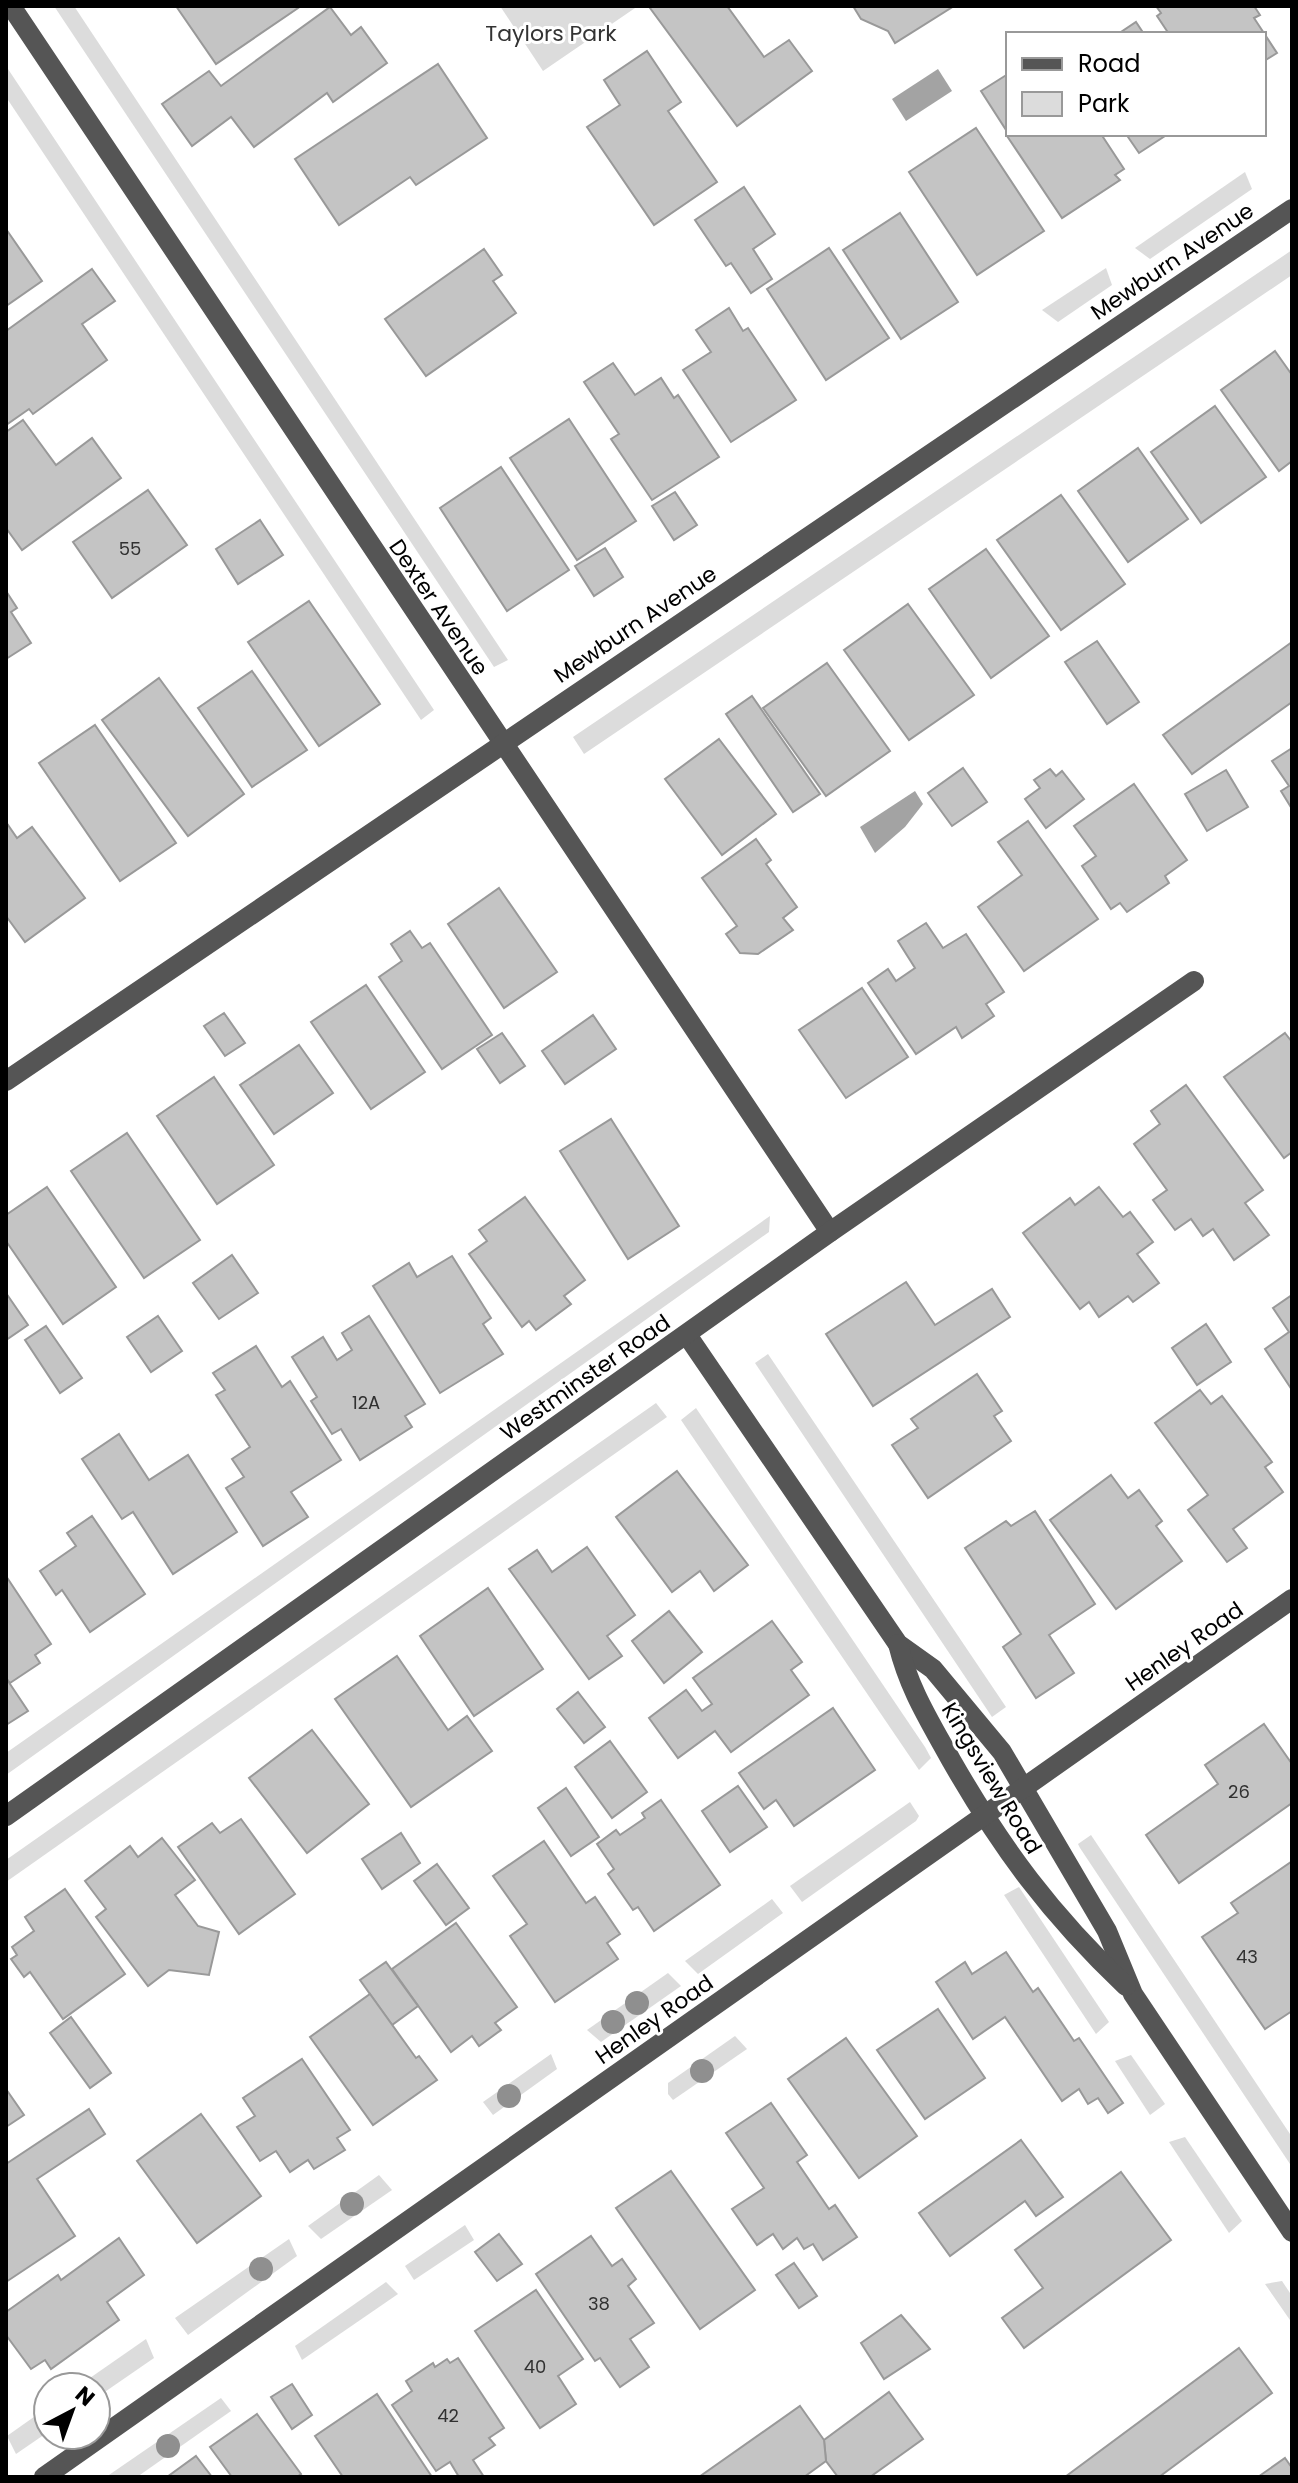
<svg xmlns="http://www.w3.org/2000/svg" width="1298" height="2483" font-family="Poppins,sans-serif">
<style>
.green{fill:#dcdcdc}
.water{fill:#a3a3a3}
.building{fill:#c4c4c4;stroke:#999;stroke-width:2}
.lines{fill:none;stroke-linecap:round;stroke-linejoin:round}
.minor{stroke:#555;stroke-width:20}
.tree{fill:#8f8f8f}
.labels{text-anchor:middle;stroke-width:6;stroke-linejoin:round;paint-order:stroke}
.number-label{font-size:18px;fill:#313131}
.park-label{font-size:22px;fill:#333;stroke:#fff}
.street-label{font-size:22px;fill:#000;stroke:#fff}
</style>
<rect width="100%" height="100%" fill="#fff"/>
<g class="green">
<path d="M54,6H74L508,660L494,667Z"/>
<path d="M500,6H638L543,71Z"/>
<path d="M6,66L434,710L421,720L6,97Z"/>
<path d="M1245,172L1252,189L1150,259L1135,248Z"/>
<path d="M1292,250V275L584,754L573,737Z"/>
<path d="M1106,268L1112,285L1058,322L1042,310Z"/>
<path d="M770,1216L769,1232L6,1775V1753Z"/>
<path d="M768,1354L1006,1707L992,1717L755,1363Z"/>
<path d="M656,1403L667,1417L6,1882V1860Z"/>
<path d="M696,1408L925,1747L931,1758L919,1770L681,1420Z"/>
<path d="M910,1802L919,1816L916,1821L802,1902L790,1886Z"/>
<path d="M1091,1835L1292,2137V2167L1080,1848L1078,1844Z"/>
<path d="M1019,1887L1109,2022L1096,2034L1004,1895Z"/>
<path d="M772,1899L783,1913L698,1974L685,1961Z"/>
<path d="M668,1973L681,1986L601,2042L587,2030Z"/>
<path d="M735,2036L747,2049L673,2100L668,2094V2083Z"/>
<path d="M551,2054L557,2069L493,2115L483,2102Z"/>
<path d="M1131,2055L1165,2104L1150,2115L1115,2061Z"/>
<path d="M1185,2137L1242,2221L1229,2233L1169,2142Z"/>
<path d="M379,2175L392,2190L321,2239L308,2226Z"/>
<path d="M465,2225L474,2240L414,2280L405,2266Z"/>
<path d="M289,2239L297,2256L188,2335L175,2318Z"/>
<path d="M1282,2281L1292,2296V2323L1265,2284Z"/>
<path d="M386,2282L398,2294L302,2360L295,2346Z"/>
<path d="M146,2339L154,2358L96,2398V2387H77Z"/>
<path d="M221,2398L231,2411L137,2477H106Z"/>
<path d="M48,2407V2432L16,2454L7,2436Z"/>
</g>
<g class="water">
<path d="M938,69L952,91L906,121L892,99Z"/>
<path d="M915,791L923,804L905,827L875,853L860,827Z"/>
</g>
<g class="building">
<path d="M176,6H301L216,64Z"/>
<path d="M653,6H727L764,57L789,40L812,71L737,126L650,8Z"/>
<path d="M853,6H954L895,43L888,31L861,19Z"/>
<path d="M1156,6H1254L1260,15L1254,18L1277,53L1264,61V34H1169L1157,16L1161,13Z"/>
<path d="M330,7L351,35L361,27L387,63L333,102L327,93L254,147L231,117L192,146L162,104L209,71L221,86Z"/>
<path d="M1136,22L1144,34H1118Z"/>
<path d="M647,51L681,102L668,111L717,182L654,225L587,127L620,105L604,80Z"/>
<path d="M438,64L487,138L416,185L410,177L339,225L295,159Z"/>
<path d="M1008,74V133L981,91Z"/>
<path d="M976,128L1044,231L977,275L909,172Z"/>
<path d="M1101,134L1124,169L1115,175L1120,180L1062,218L1007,136Z"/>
<path d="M1126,134H1168L1139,153Z"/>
<path d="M744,187L775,234L753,249L772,279L751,293L731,263L726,266L695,220Z"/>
<path d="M900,213L958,302L901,339L843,250Z"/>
<path d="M6,229L42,281L6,306Z"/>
<path d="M829,248L889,338L826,380L767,289Z"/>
<path d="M484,249L502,275L493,281L516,313L426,376L385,319Z"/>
<path d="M92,269L115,301L82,324L107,360L33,414L29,409L6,425V331Z"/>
<path d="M729,308L743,331L748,328L796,400L731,442L683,370L711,352L696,330Z"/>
<path d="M1275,351L1292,375V461L1279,471L1221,390Z"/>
<path d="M613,363L635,395L661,378L674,398L678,395L719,457L652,500L611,439L619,434L584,382Z"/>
<path d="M1215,406L1266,477L1201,523L1151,452Z"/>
<path d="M569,419L636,521L577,560L510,458Z"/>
<path d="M23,420L56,465L92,438L121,478L22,550L6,528V432Z"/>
<path d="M1138,448L1188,519L1128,562L1078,491Z"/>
<path d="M501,467L569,570L507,611L440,508Z"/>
<path d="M148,490L187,545L112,598L73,542Z"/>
<path d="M675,492L697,525L674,540L652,506Z"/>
<path d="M1061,495L1125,584L1061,630L997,540Z"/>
<path d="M260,520L283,555L238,584L216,549Z"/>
<path d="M605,548L623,577L594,596L575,566Z"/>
<path d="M986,549L1049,636L991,678L929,589Z"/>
<path d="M6,591L17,608L11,612L31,643L6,659Z"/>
<path d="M309,601L380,704L319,746L248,642Z"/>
<path d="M908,604L974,695L909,740L844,650Z"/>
<path d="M1097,641L1139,702L1107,724L1065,662Z"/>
<path d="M1292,642V702L1192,774L1163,735Z"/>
<path d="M827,663L890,751L826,796L763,708Z"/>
<path d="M252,671L307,750L252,787L198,708Z"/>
<path d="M159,678L244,794L188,836L102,720Z"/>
<path d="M752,696L820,794L793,812L726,714Z"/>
<path d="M95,725L176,843L120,881L39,763Z"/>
<path d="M719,739L776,814L722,855L665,779Z"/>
<path d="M1292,748V809L1281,791L1289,786L1272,761Z"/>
<path d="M963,768L987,802L952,826L928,793Z"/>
<path d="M1050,769L1056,776L1062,771L1084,799L1046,828L1025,799L1040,788L1034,780Z"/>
<path d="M1226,770L1248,807L1207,831L1185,794Z"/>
<path d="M1134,784L1187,860L1165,876L1169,883L1127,912L1120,903L1111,909L1082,866L1096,856L1074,826Z"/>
<path d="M1028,821L1098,919L1024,971L978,907L1022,875L998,842Z"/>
<path d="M6,822L17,838L32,827L85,898L25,942L6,916Z"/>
<path d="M756,839L771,860L766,864L797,907L783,918L793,930L758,954L740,953L726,934L737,926L702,878Z"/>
<path d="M499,888L557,972L504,1008L448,924Z"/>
<path d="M926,923L943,948L966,934L1004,992L986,1004L994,1016L962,1038L956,1027L916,1054L868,983L888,969L896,981L915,968L898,941Z"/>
<path d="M410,931L422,948L430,943L492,1035L442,1069L379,977L402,961L391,944Z"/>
<path d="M366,985L425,1072L371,1109L311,1022Z"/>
<path d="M862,988L908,1057L846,1098L799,1030Z"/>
<path d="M224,1013L245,1043L225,1056L204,1026Z"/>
<path d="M593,1015L616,1049L565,1084L542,1051Z"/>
<path d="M502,1033L525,1066L500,1083L477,1049Z"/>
<path d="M1285,1033L1292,1042V1152L1284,1158L1224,1077Z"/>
<path d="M299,1045L333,1093L274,1134L240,1085Z"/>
<path d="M214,1077L274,1165L217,1204L157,1116Z"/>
<path d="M1186,1085L1263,1190L1245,1203L1269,1235L1234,1260L1213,1229L1203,1236L1191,1219L1175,1230L1153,1200L1167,1190L1134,1144L1160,1124L1151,1111Z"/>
<path d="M611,1119L679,1226L628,1259L560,1151Z"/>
<path d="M127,1133L200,1240L144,1278L71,1171Z"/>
<path d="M47,1187L116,1287L63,1324L6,1241V1215Z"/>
<path d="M1099,1187L1123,1217L1130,1212L1153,1242L1137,1254L1159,1283L1133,1302L1128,1296L1099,1317L1089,1302L1080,1309L1023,1233L1070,1198L1075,1205Z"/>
<path d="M525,1197L585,1280L564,1296L571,1304L536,1330L529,1321L522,1327L469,1254L487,1241L479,1230Z"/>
<path d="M232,1255L258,1293L219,1319L193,1283Z"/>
<path d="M452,1256L491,1318L483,1324L503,1354L440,1393L373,1286L409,1263L417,1277Z"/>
<path d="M906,1282L935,1325L992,1289L1010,1317L873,1406L826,1334Z"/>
<path d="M6,1293L28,1325L6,1340Z"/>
<path d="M1292,1295V1390L1265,1349L1289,1332L1273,1308Z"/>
<path d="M158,1316L182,1351L151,1372L127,1337Z"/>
<path d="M369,1316L425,1404L405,1416L412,1427L360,1460L341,1429L332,1434L311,1401L317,1397L292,1357L323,1337L337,1360L352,1350L342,1333Z"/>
<path d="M1206,1324L1231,1362L1197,1385L1172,1348Z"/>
<path d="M46,1326L82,1378L60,1393L25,1340Z"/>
<path d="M256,1346L282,1387L290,1381L341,1460L291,1492L308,1517L263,1546L226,1488L244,1477L232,1459L250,1447L216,1395L225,1390L213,1373Z"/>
<path d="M977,1374L1002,1411L994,1416L1011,1441L928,1498L892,1445L918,1428L911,1419Z"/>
<path d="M1200,1390L1211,1404L1222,1396L1272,1462L1265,1467L1283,1492L1233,1529L1247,1548L1227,1562L1188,1510L1208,1495L1155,1423Z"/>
<path d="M119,1434L149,1480L188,1455L237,1532L173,1574L133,1512L122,1519L82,1459Z"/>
<path d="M677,1471L748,1565L714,1591L700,1571L672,1592L616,1517Z"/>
<path d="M1111,1475L1128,1498L1139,1490L1162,1521L1156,1526L1182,1561L1116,1609L1050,1520Z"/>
<path d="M1035,1511L1095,1604L1049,1635L1074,1673L1036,1698L1003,1647L1021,1634L965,1548L1006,1521L1011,1526Z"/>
<path d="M92,1516L145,1594L90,1632L62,1590L56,1595L40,1571L76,1546L67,1533Z"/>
<path d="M587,1547L635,1615L607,1636L622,1656L589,1679L509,1569L537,1550L552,1572Z"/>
<path d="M6,1576L51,1644L35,1655L40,1663L10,1683L6,1678Z"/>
<path d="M488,1588L543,1669L474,1716L420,1636Z"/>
<path d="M669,1611L702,1652L664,1683L632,1641Z"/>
<path d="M772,1621L802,1662L791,1670L809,1695L731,1752L715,1731L678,1758L649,1718L686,1690L702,1711L712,1704L693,1678Z"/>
<path d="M397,1656L448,1730L467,1716L492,1751L411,1807L335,1699Z"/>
<path d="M6,1678L28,1711L6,1725Z"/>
<path d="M578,1692L605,1727L584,1743L557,1709Z"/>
<path d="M833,1708L875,1770L794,1826L776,1800L764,1809L739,1773Z"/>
<path d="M1264,1724L1292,1764V1803L1179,1883L1146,1835L1218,1784L1205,1765Z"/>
<path d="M312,1730L369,1804L307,1853L249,1778Z"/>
<path d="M610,1741L647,1792L612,1818L575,1767Z"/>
<path d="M738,1786L767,1827L730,1852L702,1811Z"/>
<path d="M566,1788L599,1837L571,1856L538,1808Z"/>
<path d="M661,1800L720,1885L654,1931L638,1907L633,1910L608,1874L614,1869L597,1844L616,1830L620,1835L645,1818L642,1813Z"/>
<path d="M241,1819L295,1894L239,1934L178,1847L212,1823L220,1833Z"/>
<path d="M401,1833L420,1863L382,1889L362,1859Z"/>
<path d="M162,1838L195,1880L175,1895L198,1926L219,1932L209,1975L169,1970L148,1986L96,1917L106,1909L85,1881L130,1846L138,1857Z"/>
<path d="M544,1841L586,1903L595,1897L620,1934L607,1943L618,1959L555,2002L510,1936L527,1924L493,1876Z"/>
<path d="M1291,1862L1292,2011L1265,2029L1202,1937L1238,1913L1231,1903Z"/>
<path d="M437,1864L469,1908L446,1925L414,1881Z"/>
<path d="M65,1889L125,1974L63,2019L30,1972L24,1977L11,1959L17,1955L12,1947L34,1931L25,1917Z"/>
<path d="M456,1923L517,2007L495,2023L501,2030L479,2046L472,2036L451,2052L392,1969Z"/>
<path d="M1006,1952L1033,1992L1038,1988L1074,2041L1079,2038L1123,2103L1108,2113L1098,2098L1088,2104L1079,2089L1062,2101L1005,2017L973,2039L936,1982L965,1962L972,1974Z"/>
<path d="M386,1962L418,2006L392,2025L360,1980Z"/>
<path d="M370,1994L416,2058L419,2056L437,2080L373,2125L310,2037Z"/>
<path d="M938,2009L985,2078L925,2119L877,2050Z"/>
<path d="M71,2017L111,2073L90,2088L50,2033Z"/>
<path d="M846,2038L917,2136L859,2178L788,2079Z"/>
<path d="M302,2059L350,2130L337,2138L345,2150L314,2169L308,2160L290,2172L276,2151L260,2161L237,2127L255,2116L243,2098Z"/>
<path d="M6,2089L24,2115L6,2127Z"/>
<path d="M771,2103L807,2155L797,2162L829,2209L835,2205L857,2237L823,2260L813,2244L804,2249L797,2238L783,2249L773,2234L757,2245L732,2209L764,2188L726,2133Z"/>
<path d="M89,2109L105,2134L37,2179L75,2236L6,2282V2164Z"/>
<path d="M201,2114L261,2196L197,2243L137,2161Z"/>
<path d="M1021,2140L1063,2197L1036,2216L1025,2201L950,2256L919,2213Z"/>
<path d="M671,2171L755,2290L700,2329L616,2208Z"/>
<path d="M1121,2172L1171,2240L1024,2348L1002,2318L1043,2288L1015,2250Z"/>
<path d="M499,2234L522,2264L497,2281L475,2252Z"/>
<path d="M591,2236L612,2266L622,2259L636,2279L628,2286L654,2323L630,2339L649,2367L620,2387L600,2358L595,2361L536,2274Z"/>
<path d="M119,2238L144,2275L107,2302L119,2320L51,2369L45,2360L31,2369L6,2335V2312L58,2275L61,2280Z"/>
<path d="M794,2263L817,2296L799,2308L776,2275Z"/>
<path d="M536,2290L583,2359L558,2376L576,2404L540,2428L475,2331Z"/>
<path d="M901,2315L930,2349L884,2379L861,2343Z"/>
<path d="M1239,2348L1272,2393L1159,2477H1065Z"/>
<path d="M458,2358L504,2428L489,2438L495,2445L473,2460L484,2477H459L450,2462L436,2471L392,2405L412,2391L406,2381L433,2363L435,2367L447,2359L450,2363Z"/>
<path d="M292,2384L312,2415L292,2429L271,2397Z"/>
<path d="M889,2392L923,2439L870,2477H838L826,2461L824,2440Z"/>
<path d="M377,2394L432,2477H343L315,2436Z"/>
<path d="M800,2406L824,2440L826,2461L804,2477H699Z"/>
<path d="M257,2414L301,2474L297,2477H232L210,2447Z"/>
<path d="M196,2456L212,2477H167Z"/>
<path d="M1285,2458L1292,2468V2477H1258Z"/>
</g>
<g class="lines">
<g class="minor">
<path d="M11,6L830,1232"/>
<path d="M6,1081L1292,209"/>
<path d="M687,1335L898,1644L933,1669L1002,1752L1107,1931L1133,1994L1292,2232"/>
<path d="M898,1644C909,1689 929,1720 951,1760C1002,1849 1051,1915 1126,1986"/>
<path d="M6,1816L830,1232L1194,981"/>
<path d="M44,2477L1292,1599"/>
</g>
</g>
<g class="tree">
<circle cx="637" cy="2003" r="12"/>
<circle cx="613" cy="2022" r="12"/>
<circle cx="702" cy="2071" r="12"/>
<circle cx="509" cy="2096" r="12"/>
<circle cx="352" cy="2204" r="12"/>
<circle cx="261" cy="2269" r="12"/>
<circle cx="168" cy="2446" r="12"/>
</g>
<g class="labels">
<g class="number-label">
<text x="130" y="555">55</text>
<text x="366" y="1409">12A</text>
<text x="1239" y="1798">26</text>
<text x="1247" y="1963">43</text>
<text x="599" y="2310">38</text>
<text x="535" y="2373">40</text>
<text x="448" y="2422">42</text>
</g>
<g class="park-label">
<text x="551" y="41">Taylors Park</text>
</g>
<g class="street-label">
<text transform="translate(1172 261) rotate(-34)" y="8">Mewburn Avenue</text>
<text transform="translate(439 607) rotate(56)" y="8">Dexter Avenue</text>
<text transform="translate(635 624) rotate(-34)" y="8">Mewburn Avenue</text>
<text transform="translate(585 1377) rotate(-35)" y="8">Westminster Road</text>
<text transform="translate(1184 1646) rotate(-35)" y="8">Henley Road</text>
<text transform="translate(992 1778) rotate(59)" y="8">Kingsview Road</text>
<text transform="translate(654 2019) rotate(-35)" y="8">Henley Road</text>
</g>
</g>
<rect width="1298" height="2483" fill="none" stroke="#000000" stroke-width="16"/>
<rect x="1006" y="32" width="260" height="104" fill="#ffffff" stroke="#999999" stroke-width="2"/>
<rect x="1022" y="58" width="40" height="12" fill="#555555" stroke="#999999" stroke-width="2"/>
<text x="1078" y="72" font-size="24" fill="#000000">Road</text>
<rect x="1022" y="92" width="40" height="24" fill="#dcdcdc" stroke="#999999" stroke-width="2"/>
<text x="1078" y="112" font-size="24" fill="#000000">Park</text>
<g transform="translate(72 2411) rotate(41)"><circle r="38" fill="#ffffff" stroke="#999999" stroke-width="2"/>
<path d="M0-6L14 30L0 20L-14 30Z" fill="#000000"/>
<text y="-12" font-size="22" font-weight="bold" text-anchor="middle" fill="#000000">N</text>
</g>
</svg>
